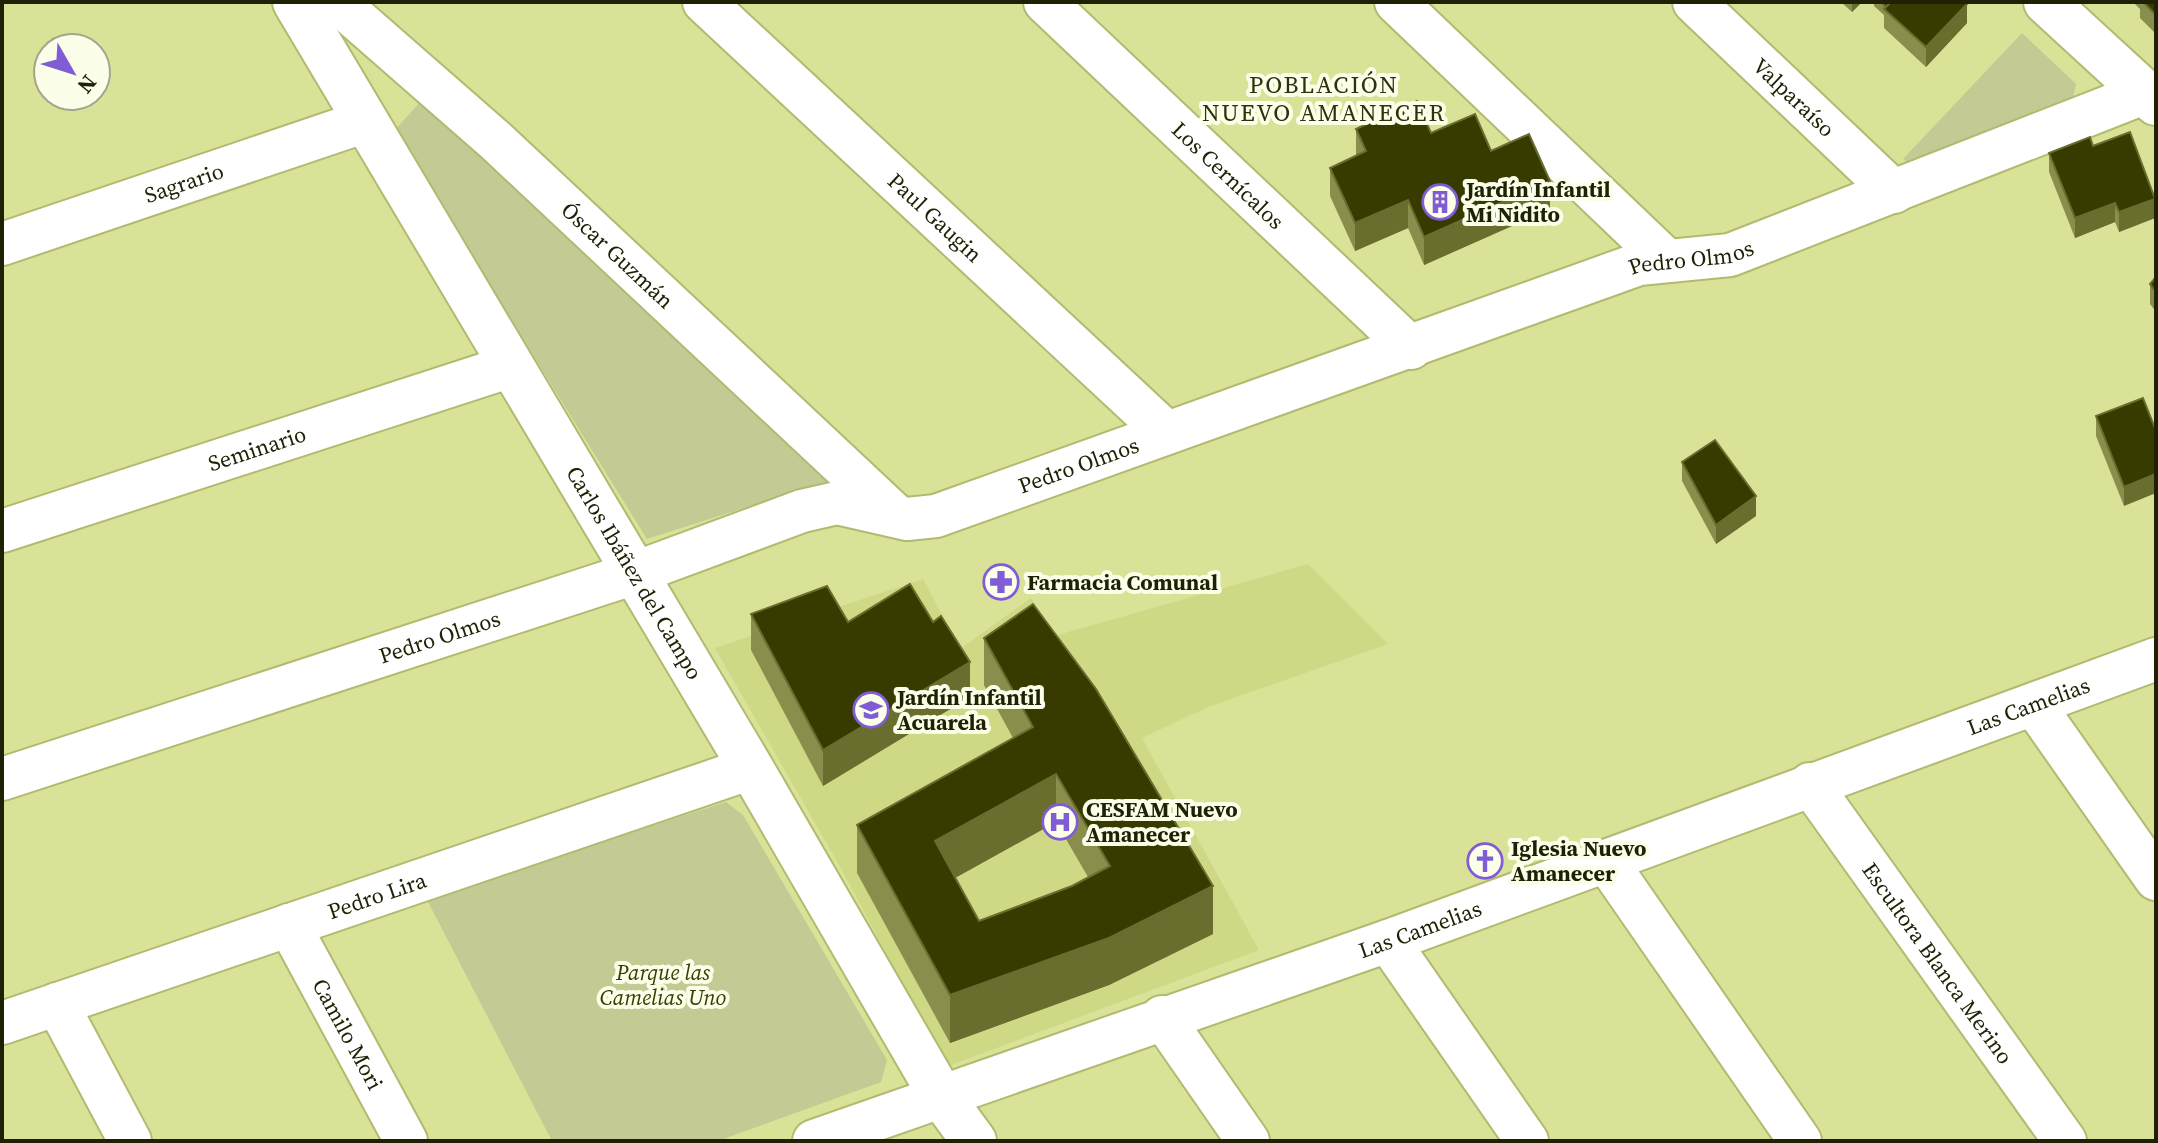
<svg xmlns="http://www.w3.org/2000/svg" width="2158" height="1143" font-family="'Source Serif 4',serif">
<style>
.built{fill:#cfd885}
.green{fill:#c3ca93}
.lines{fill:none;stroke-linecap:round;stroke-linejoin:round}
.minor-casing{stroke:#b2ba70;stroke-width:46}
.tertiary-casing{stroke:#b2ba70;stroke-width:48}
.minor{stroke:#fff;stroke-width:42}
.tertiary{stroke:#fff;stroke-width:44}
.wall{fill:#898e4c;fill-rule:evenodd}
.shaded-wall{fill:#696d2d}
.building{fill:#383b00;stroke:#696d2d;stroke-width:2;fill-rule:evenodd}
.labels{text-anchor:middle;stroke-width:8;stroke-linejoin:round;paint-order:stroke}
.street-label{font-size:22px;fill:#1e2103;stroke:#fbfee8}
.poi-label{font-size:22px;font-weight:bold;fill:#1e2103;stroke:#fbfee8;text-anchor:start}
.park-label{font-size:22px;font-style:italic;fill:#393d00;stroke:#fbfee8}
.neighbourhood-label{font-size:24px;letter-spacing:2px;fill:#2e3109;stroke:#fbfee8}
</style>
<rect width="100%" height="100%" fill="#dae297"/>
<path class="built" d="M1308,564L1388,644L1208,707L1142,738L1259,950L946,1067L843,872L715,648L923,579L960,649L1031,598L1054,636Z"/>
<g class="green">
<path d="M2022,33L2076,84L2072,102L1913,165L1903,159Z"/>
<path d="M422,100L831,480L647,539L394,131Z"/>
<path d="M726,802L743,815L887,1060L881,1082L718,1141H552L426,898Z"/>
</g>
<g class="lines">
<defs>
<g id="minor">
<path id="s1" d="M337,2L496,141L893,513"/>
<path id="s2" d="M704,2L1167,433"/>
<path id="s3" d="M1045,2L1411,348"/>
<path d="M1396,2L1665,259"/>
<path id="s4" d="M1694,2L1894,192"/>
<path id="s5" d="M2,244L366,121"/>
<path id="s6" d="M2,531L511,366"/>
<path d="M2034,705L2156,879"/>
<path id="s7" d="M2,779L635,573L802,511L837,503L907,519L936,516L1639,264L1730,255L2144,93"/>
<path id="s8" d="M1810,784L2065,1141"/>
<path d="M1606,861L1800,1141"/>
<path id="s9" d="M289,925L406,1141"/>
<path d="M1388,941L1527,1141"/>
<path d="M57,1004L130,1141"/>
<path d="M1162,1017L1248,1141"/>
<path id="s10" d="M2,1023L751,768"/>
<path id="s11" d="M814,1141L1388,941L2156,659"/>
</g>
<g id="tertiary">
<path id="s12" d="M295,2L751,768L941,1096L974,1141"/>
<path d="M2046,2L2156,103"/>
</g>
</defs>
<use href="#minor" class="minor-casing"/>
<use href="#tertiary" class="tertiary-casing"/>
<use href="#minor" class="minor"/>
<use href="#tertiary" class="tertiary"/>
</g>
<g class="wall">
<path d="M1841,2H1862L1852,12Z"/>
<path d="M1874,2H1966L1967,23L1926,67L1884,28V15L1874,6Z"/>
<path d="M2133,2H2156V34L2140,18V9Z"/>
<path d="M1356,129L1431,133L1491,151L1550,209L1424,265L1408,228L1355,251L1330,196V168L1356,156Z"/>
<path d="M2093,146L2155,218L2119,232L2115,222L2075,238L2049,172V153Z"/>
<path d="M2156,277V312L2150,304V284Z"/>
<path d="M2143,398L2124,506L2096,436V416Z"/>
<path d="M1682,462L1756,516L1716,544L1682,481Z"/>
<path d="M751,614L848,622L970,697L823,786L751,650Z"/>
<path d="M984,638L1213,934L1109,985L950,1043L857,873V825L1013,738L984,685ZM1056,822L1088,877L1072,886L979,921L955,878Z"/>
</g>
<g class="shaded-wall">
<path d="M1852,2H1862L1852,12Z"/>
<path d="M1967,4V23L1926,67V47Z"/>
<path d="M1550,181V209L1424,265V237Z"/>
<path d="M2155,199V218L2119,232V212Z"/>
<path d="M1408,200V228L1355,251V223Z"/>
<path d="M2115,203V222L2075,238V218Z"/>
<path d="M2156,474V493L2124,506V487Z"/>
<path d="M1756,496V516L1716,544V525Z"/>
<path d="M970,662V697L823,786V750Z"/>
<path d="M1056,774V822L935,889V841Z"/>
<path d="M1213,886V934L1109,985L950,1043V995Z"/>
</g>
<g class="building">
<path d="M1881,2H1891L1886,7Z"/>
<path d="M1891,2H1966L1967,4L1926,47L1884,9Z"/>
<path d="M2143,2H2156V15Z"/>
<path d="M1417,101L1431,133L1475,114L1491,151L1529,134L1550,181L1424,237L1408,200L1355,223L1330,168L1366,151L1356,129Z"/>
<path d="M2130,132L2155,199L2119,212L2115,203L2075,218L2049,153L2090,137L2093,146Z"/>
<path d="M2156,277V292L2150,284Z"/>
<path d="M2143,398L2156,431V474L2124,487L2096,416Z"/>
<path d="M1715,440L1756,496L1716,525L1682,462Z"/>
<path d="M910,584L933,622L941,616L970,662L823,750L751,614L827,586L848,622Z"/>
<path d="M1033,604L1096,689L1213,886L1109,938L950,995L857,825L1033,727L984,638ZM1056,774L1110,866L1072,886L979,921L935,841Z"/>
</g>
<defs>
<symbol id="building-ring" viewBox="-11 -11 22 22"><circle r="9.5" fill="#fbfee8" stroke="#805cd6" stroke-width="1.5"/><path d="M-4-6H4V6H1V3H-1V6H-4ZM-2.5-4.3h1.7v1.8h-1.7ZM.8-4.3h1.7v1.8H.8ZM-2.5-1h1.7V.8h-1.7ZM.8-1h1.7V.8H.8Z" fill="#805cd6"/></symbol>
<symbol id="pharmacy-ring" viewBox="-11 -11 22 22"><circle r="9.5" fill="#fbfee8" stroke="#805cd6" stroke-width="1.5"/><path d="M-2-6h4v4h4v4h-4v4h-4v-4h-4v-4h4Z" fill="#805cd6"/></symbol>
<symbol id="school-ring" viewBox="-11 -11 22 22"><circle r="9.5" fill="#fbfee8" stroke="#805cd6" stroke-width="1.5"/><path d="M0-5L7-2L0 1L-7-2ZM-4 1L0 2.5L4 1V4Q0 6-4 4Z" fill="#805cd6"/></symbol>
<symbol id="hospital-ring" viewBox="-11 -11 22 22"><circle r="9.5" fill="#fbfee8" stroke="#805cd6" stroke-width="1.5"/><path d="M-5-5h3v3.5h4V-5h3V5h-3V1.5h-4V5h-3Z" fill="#805cd6"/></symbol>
<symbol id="church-ring" viewBox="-11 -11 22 22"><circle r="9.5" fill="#fbfee8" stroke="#805cd6" stroke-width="1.5"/><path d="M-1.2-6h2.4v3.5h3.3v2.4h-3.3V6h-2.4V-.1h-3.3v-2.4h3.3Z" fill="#805cd6"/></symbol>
</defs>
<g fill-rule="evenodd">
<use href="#building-ring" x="1420" y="182" width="40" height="40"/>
<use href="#pharmacy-ring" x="981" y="562" width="40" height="40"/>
<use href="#school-ring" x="851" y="690" width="40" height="40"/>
<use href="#hospital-ring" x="1040" y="802" width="40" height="40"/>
<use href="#church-ring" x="1465" y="841" width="40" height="40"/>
</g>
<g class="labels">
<g class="street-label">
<text dy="8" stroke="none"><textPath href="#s4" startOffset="138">Valparaíso</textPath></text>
<text dy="8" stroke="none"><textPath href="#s3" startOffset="252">Los Cernícalos</textPath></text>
<text dy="8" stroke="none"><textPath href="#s5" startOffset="192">Sagrario</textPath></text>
<text dy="8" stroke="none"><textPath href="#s2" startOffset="316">Paul Gaugin</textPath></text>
<text dy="8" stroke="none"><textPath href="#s1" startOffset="378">Óscar Guzmán</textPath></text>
<text dy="8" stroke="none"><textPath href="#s7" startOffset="1780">Pedro Olmos</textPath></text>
<text dy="8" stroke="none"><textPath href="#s6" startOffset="268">Seminario</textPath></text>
<text dy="8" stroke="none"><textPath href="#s7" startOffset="1132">Pedro Olmos</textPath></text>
<text dy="8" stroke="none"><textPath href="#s12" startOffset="664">Carlos Ibáñez del Campo</textPath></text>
<text dy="8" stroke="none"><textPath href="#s7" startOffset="460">Pedro Olmos</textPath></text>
<text dy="8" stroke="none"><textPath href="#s11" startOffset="1290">Las Camelias</textPath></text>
<text dy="8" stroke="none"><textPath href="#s10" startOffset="396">Pedro Lira</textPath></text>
<text dy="8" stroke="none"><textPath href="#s11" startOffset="642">Las Camelias</textPath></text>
<text dy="8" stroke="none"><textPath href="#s8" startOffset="220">Escultora Blanca Merino</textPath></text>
<text dy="8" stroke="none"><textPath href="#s9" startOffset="124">Camilo Mori</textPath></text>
</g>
<g class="poi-label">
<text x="1466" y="197">Jardín Infantil<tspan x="1466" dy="25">Mi Nidito</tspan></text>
<text x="1027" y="590">Farmacia Comunal</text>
<text x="897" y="705">Jardín Infantil<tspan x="897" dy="25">Acuarela</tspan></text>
<text x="1086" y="817">CESFAM Nuevo<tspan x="1086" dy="25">Amanecer</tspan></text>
<text x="1511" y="856">Iglesia Nuevo<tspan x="1511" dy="25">Amanecer</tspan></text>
</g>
<g class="park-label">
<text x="663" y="980">Parque las<tspan x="663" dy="25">Camelias Uno</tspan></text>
</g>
<g class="neighbourhood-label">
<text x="1324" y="93">POBLACIÓN<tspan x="1324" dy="28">NUEVO AMANECER</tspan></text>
</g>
</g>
<rect width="2158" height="1143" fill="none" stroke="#1e2103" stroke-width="8"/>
<g transform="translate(72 72) rotate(129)"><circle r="38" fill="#fbfee8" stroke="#a3a68c" stroke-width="2"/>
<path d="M0-6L14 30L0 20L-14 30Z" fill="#805cd6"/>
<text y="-12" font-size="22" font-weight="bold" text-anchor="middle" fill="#1e2103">N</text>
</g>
</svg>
